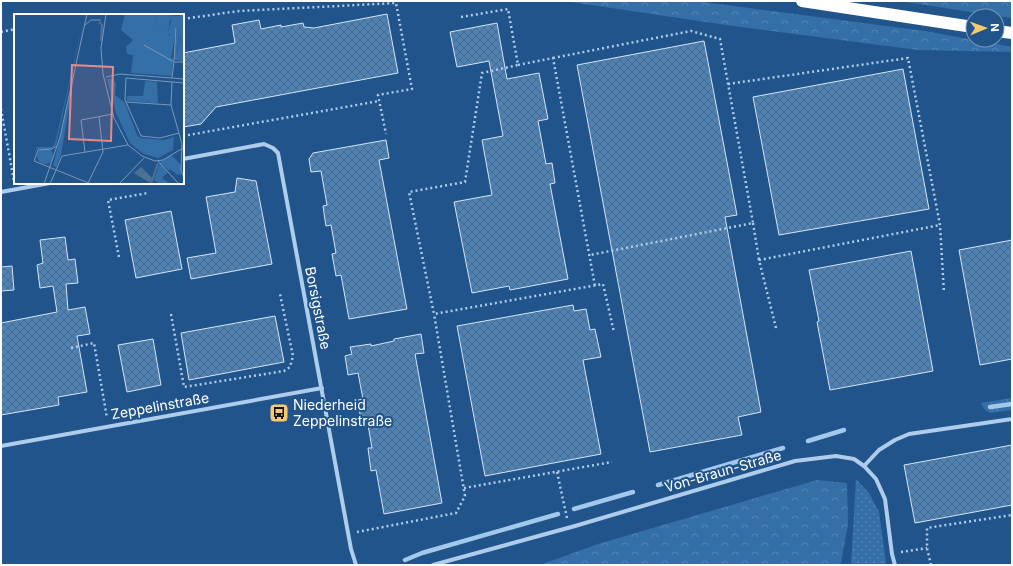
<svg xmlns="http://www.w3.org/2000/svg" width="1013" height="566" font-family="Inter,sans-serif">
<style>
.grass{fill:url(#grass-dots)}
.forest{fill:url(#forest-crowns)}
.lines{fill:none;stroke-linecap:round;stroke-linejoin:round}
.stream{stroke:#a2c8ec;stroke-width:4.5}
.building{fill:url(#building-cross-hatch);stroke:#d3e5f8}
.path{stroke:#aecceb;stroke-width:2.5;stroke-dasharray:2 3;stroke-linecap:butt}
.street{stroke:#aecceb;stroke-width:4}
.highway{stroke:#fff;stroke-width:12}
.labels{text-anchor:middle;stroke-width:4;stroke-linejoin:round;paint-order:stroke}
.street-label{font-size:14px;fill:#fff;stroke:#21548b}
.poi-label{font-size:14px;fill:#fff;stroke:#21548b;text-anchor:start}
.inset-river{fill:none;stroke:#4d7097;stroke-width:2}
.inset-road{fill:none;stroke:#7a98b9;stroke-width:1}
.view{fill:#e88989;fill-opacity:0.15;stroke:#e88989;stroke-width:2}
.inset-edge{fill:none;stroke:#fff;stroke-width:2}
</style>
<defs>
<pattern id="grass-dots" width="8" height="8" patternUnits="userSpaceOnUse"><rect width="8" height="8" fill="#356fa8"/><path d="M2 2h.1M6 6h.1" fill="none" stroke="#5385b5" stroke-width="1.8" stroke-linecap="round"/></pattern>
<pattern id="forest-crowns" width="20" height="18" patternUnits="userSpaceOnUse"><rect width="20" height="18" fill="#356fa8"/><path d="M2 6a3 3 0 1 1 6 0M12 15a3 3 0 1 1 6 0" fill="none" stroke="#5385b5"/></pattern>
<pattern id="building-cross-hatch" width="8" height="8" patternUnits="userSpaceOnUse"><rect width="8" height="8" fill="#4e81b4"/><path d="M0 0l8 8M0 8l8-8" fill="none" stroke="#4d6985"/></pattern>
</defs>
<rect width="100%" height="100%" fill="#21548b"/>
<path class="grass" d="M856,479L869,493L879,512L886,563L885,565H851Z"/>
<g class="forest">
<path d="M564,1H696L925,31L1012,47V52L918,50L726,25Z"/>
<path d="M899,1H1012V18L997,16Z"/>
<path d="M1012,398V410L990,413L984,409L981,403Z"/>
<path d="M817,480L847,483L848,524L841,563L839,565H540L598,544Z"/>
</g>
<g class="lines">
<g class="stream">
<path d="M990,407L1012,404"/>
<path d="M808,441L844,430"/>
<path d="M658,485L783,448"/>
<path d="M574,509L633,492"/>
<path d="M405,560L422,553L558,514"/>
</g>
</g>
<g class="building">
<path d="M387,14L398,73L216,107L201,124L183,127V53L235,43L232,25L259,20L261,29L281,25V27L303,23L304,27L314,28Z"/>
<path d="M497,23L507,79L539,73L548,119L538,121L546,164L552,163L555,183L550,184L568,279L510,290L509,286L472,293L454,202L492,195L482,140L503,136L489,61L457,67L450,32Z"/>
<path d="M704,41L737,215L725,217L761,412L738,417L742,435L650,452L577,65Z"/>
<path d="M903,69L929,209L779,235L753,97Z"/>
<path d="M386,140L389,158L379,160L407,309L349,319L341,275L336,276L332,254L336,253L331,225L326,226L325,220L323,206L327,205L321,171L311,172L309,159L313,153Z"/>
<path d="M237,178L256,181L272,264L191,279L187,258L216,253L206,197L235,192Z"/>
<path d="M171,211L182,269L136,278L125,220Z"/>
<path d="M65,237L68,260L75,259L78,283L66,284L68,310L85,307L90,334L77,336L87,392L58,397L59,405L1,415V323L57,312L53,286L40,288L37,265L43,263L40,240Z"/>
<path d="M1012,240V359L980,365L959,250Z"/>
<path d="M911,251L933,371L830,390L817,322L819,321L809,270Z"/>
<path d="M12,266L14,290L1,291V267Z"/>
<path d="M573,305L574,311L586,309L590,330L595,329L601,357L583,360L601,454L485,476L457,326Z"/>
<path d="M275,316L284,362L189,380L181,333Z"/>
<path d="M421,334L424,353L415,354L442,503L384,514L376,470L371,471L368,448H372L367,419L362,420L360,414L358,400L363,399L358,373L348,375L345,356L352,354L350,347L371,344V346L394,341V339Z"/>
<path d="M153,339L161,385L127,392L118,345Z"/>
<path d="M1012,445V505L915,523L904,465Z"/>
</g>
<g class="lines">
<g class="path">
<path d="M461,17L508,9L518,65L482,73L465,182L409,192L434,314L603,284L614,332"/>
<path d="M183,19L239,11L396,3L412,89L378,95L386,134"/>
<path d="M1,32L15,29"/>
<path d="M553,58L691,31L720,39L753,223L590,255"/>
<path d="M518,65L553,58L595,286"/>
<path d="M728,84L908,58L940,225L944,293"/>
<path d="M1,109L14,181"/>
<path d="M183,136L379,101"/>
<path d="M753,223L759,260"/>
<path d="M119,257L108,200L148,193"/>
<path d="M171,314L184,387L284,371L290,367L293,356L280,294"/>
<path d="M776,328L759,260L940,225"/>
<path d="M71,348L94,343L107,418"/>
<path d="M557,472L567,518"/>
<path d="M464,488L612,462"/>
<path d="M357,532L456,513L465,496L434,314"/>
<path d="M901,552L927,548"/>
<path d="M931,565L927,548V528L1012,515"/>
</g>
<g class="street">
<path d="M183,159L264,144L273,148L278,153L351,549L356,565"/>
<path d="M1,192L50,183"/>
<path d="M1,446L322,388"/>
<path d="M864,466L876,479L885,499L892,554L895,565"/>
<path d="M433,565L575,526L795,461L836,456L854,459L864,466L879,450L895,440L909,434L1012,419"/>
</g>
<g class="highway">
<path d="M802,1L973,27"/>
<path d="M997,31L1012,33"/>
</g>
</g>
<defs>
<symbol id="bus-square" viewBox="-11 -11 22 22"><rect x="-9" y="-9" width="18" height="18" rx="4" fill="#f8ca6f" stroke="#21548b"/><path d="M-5-6H5V4H4V6H2V4H-2V6H-4V4H-5ZM-3.5-4V0h7V-4ZM-3.5 1.2v1.5H-2V1.2ZM2 1.2v1.5H3.5V1.2Z" fill="#111"/></symbol>
</defs>
<g fill-rule="evenodd">
<use href="#bus-square" x="268" y="402" width="22" height="22"/>
</g>
<g class="labels">
<g class="street-label">
<text transform="translate(318 308) rotate(79)" y="5">Borsigstraße</text>
<text transform="translate(160 406) rotate(-10)" y="5">Zeppelinstraße</text>
<text transform="translate(723 471) rotate(-16)" y="5">Von-Braun-Straße</text>
</g>
<g class="poi-label">
<text x="293" y="410">Niederheid<tspan x="293" dy="16">Zeppelinstraße</tspan></text>
</g>
</g>
<g transform="translate(14 14)">
<rect width="170" height="170" fill="#21548b"/>
<path d="M144,0L163,2L156,6L154,18L140,10ZM163,13L165,16L163,42L168,20L170,47L160,46ZM156,19L161,21L157,45L154,44ZM146,148L154,158L148,164L156,170H145L140,166Z" fill="#356fa8"/>
<path d="M71,0L42,131L37,135H23L19,142L23,133H38L41,129ZM111,0H144L140,10L154,17L158,4L170,0V38L167,20L164,43L165,15L163,13L161,21L154,20L158,25L154,44H159L158,62L117,59L119,41L113,40L112,33L119,26L107,16ZM61,58L47,141L42,153L39,152ZM93,65H99L102,70L101,81L111,89L123,121L127,124L150,126L160,123L159,136L144,144L130,140L116,129L102,99ZM131,67L143,68L144,89L113,87V82H129ZM23 142a8 8 0 1 1 16 0a8 8 0 1 1-16 0ZM157,141L167,151L168,160L164,161L156,155L155,157L146,148Z" fill="#356fa8"/>
<path d="M127,153L138,164L136,169L120,159Z" fill="#4d7097"/>
<path class="inset-river" d="M85,8L88,11L87,27M137,170L144,149"/>
<path class="inset-road" d="M92,0L87,34L89,60L100,104L114,131L128,142L141,147L149,146L169,134M71,11L77,6H87M130,31L160,48M160,47L162,14M92,63L106,60L170,65M158,64L160,48H170M158,68L157,91L168,130L167,156L170,164M112,88L157,91M165,119L146,124L127,122L111,86L112,64L170,69M71,138L67,106L99,100M20,147L77,170M20,147L24,136L38,135L43,132M144,147L165,170M74,169L89,138L85,103M30,170L46,123L73,0M36,170L48,142L114,131M105,170L130,144"/>
<path class="view" d="M58,51L99,53L97,127L55,125Z"/>
<rect width="170" height="170" class="inset-edge"/>
</g>
<rect width="1013" height="566" fill="none" stroke="#ffffff" stroke-width="4"/>
<g transform="translate(985 28) rotate(88)"><circle r="19" fill="#21548b" stroke="#7a98b9"/>
<path d="M0-3L7 15L0 10L-7 15Z" fill="#f8ca6f"/>
<text y="-6" font-size="11" font-weight="bold" text-anchor="middle" fill="#ffffff">N</text>
</g>
</svg>
